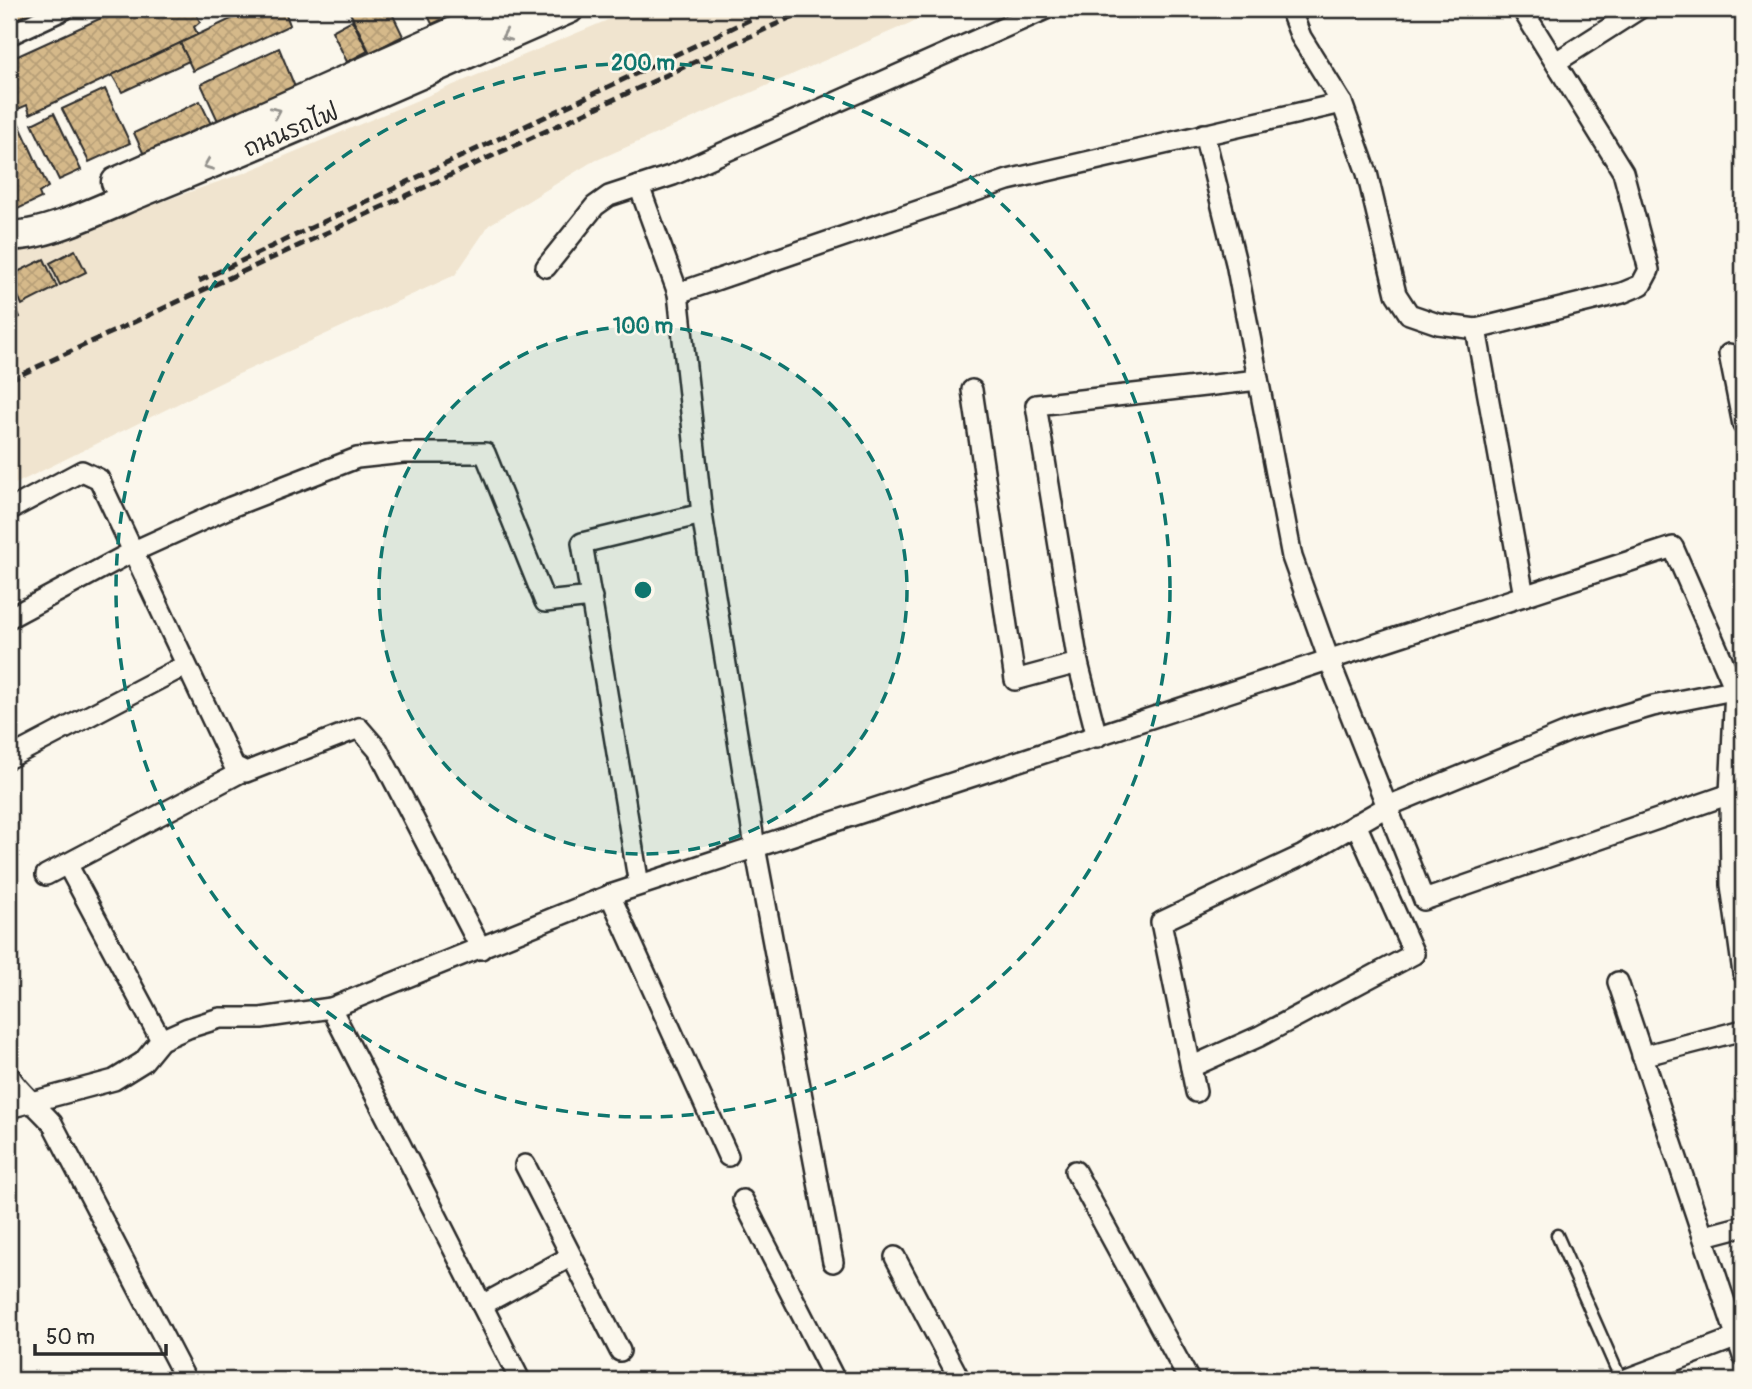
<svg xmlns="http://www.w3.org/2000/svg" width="1752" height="1389" font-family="Pangolin,'Playpen Sans Thai',sans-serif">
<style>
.built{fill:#f0e4cf}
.building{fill:url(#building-cross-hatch);stroke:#2b2b2b;stroke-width:2}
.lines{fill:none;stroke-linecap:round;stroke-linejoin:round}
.lane-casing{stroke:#2b2b2b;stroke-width:15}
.street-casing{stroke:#2b2b2b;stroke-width:24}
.secondary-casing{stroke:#2b2b2b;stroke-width:33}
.lane{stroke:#fbf7ec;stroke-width:10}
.street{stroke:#fbf7ec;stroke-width:19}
.secondary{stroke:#fbf7ec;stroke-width:28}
.rail{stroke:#2b2b2b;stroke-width:5;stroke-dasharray:10 5;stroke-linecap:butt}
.oneway{stroke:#93918c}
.ring{fill:none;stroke:#0f766e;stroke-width:3.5;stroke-dasharray:12 9}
.labels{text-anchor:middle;stroke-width:5;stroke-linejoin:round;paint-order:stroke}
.street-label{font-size:23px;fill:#2b2b2b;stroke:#fbf7ec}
.centre{fill:#0f766e;stroke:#fbf7ec;stroke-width:3.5}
.ring-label{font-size:21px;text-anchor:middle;font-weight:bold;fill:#0f766e;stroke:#fbf7ec;stroke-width:5;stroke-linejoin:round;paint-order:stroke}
</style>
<defs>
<pattern id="building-cross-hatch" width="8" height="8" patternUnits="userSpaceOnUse" patternTransform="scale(1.75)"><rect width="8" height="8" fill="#d5b98a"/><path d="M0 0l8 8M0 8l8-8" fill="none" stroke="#b79f77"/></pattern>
</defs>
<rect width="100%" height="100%" fill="#fbf7ec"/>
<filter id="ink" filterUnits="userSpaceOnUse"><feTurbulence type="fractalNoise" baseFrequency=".0143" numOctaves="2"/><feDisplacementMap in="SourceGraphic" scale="14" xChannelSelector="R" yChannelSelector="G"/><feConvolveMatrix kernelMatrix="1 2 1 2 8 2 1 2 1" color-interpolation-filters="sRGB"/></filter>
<g filter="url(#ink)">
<path class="built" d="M634,9H942L590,163L489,225L455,275L230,378L9,487V247L28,248L244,173Z"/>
<g class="building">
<path d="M9,9H41L43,13L9,29Z"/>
<path d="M121,9H194L200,22L194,27L198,35L30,114L27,105L16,110L9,94V60Z"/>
<path d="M252,9H284L290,25L193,71L180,43Z"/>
<path d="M348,9H390L403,36L370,53Z"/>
<path d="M425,9H466L432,24Z"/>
<path d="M352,20L368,51L347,62L332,31Z"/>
<path d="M180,43L189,61L122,92L112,75Z"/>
<path d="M279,48L295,87L218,121L201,84Z"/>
<path d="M105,89L130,143L89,162L62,109Z"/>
<path d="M200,101L211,124L145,157L134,133Z"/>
<path d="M9,102L48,187L39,193L41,198L9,213Z"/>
<path d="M54,113L81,170L59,180L32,124Z"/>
<path d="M75,250L86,272L60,285L50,263Z"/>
<path d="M44,259L57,287L22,305L9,276Z"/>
<path d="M9,292L20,317L9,323Z"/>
</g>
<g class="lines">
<defs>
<path id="lane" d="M1557,1235L1621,1380"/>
<g id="street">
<path d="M1290,9L1301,37L1342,103L1367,173L1396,294L1409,314L1438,324L1476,329L1622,293L1641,285L1649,270L1623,172L1522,9"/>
<path d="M9,35L65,9"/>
<path d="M1556,62L1639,9"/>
<path d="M1204,134L1236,263L1292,557L1329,660L1424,900L1730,794"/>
<path d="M639,186L678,293L702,514L755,847L833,1262"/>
<path d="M546,267L595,206L609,196L673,175L1046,9"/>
<path d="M678,293L1008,180L1342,103"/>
<path d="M1476,329L1524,596"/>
<path d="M1729,354L1743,425"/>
<path d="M972,390L1015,680L1078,663"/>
<path d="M9,510L82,471L99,479L234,766L246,772L359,728L378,750L481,949"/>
<path d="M9,618L132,552L231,507L357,458L403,453H485L545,602L592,597"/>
<path d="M1097,737L1078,663L1036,405L1258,380"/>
<path d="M9,758L186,665"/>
<path d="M67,864L161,1040"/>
<path d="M46,875L243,771"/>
<path d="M639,885L582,543L702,514"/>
<path d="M610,895L728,1156"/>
<path d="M1618,982L1743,1356"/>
<path d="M331,1008L520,1380"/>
<path d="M1642,1056L1743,1030"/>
<path d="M1191,1067L1260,1036L1414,954L1356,824"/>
<path d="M9,1075C16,1089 40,1109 52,1123L186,1380"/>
<path d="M1196,1092L1161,922L1303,855L1388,806L1572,730L1653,706L1743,688"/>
<path d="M9,1108L114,1080L143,1062L161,1040L188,1028L220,1018H261L331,1008L610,895L1673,547L1735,689L1730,794L1731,885L1743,973"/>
<path d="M525,1165L620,1351"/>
<path d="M1075,1171L1189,1380"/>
<path d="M743,1200L835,1380"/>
<path d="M1705,1236L1743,1226"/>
<path d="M895,1257L960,1380"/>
<path d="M482,1305L570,1257"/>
<path d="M1624,1380L1743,1335"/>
</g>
<g id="secondary">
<path d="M116,182L505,9"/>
<path d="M9,235C42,239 111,204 144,191C287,133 428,71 569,9"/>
</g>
</defs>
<use href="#lane" class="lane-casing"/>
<use href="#street" class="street-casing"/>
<use href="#secondary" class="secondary-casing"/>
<use href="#lane" class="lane"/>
<use href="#street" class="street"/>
<use href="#secondary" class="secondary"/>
<g class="rail">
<path d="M199,281L772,9"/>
<path d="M9,380L809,9"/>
</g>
</g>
<defs><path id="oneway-chevron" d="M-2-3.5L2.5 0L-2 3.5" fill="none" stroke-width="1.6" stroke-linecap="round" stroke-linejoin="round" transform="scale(1.75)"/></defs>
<g class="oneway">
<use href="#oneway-chevron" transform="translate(506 36) rotate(156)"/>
<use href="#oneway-chevron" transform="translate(276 112) rotate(-24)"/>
<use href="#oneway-chevron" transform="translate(208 165) rotate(158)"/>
</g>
</g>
<circle cx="643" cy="590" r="264" fill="#0f766e" fill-opacity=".12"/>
<g class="ring">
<circle cx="643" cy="590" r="264"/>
<circle cx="643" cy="590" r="527"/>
</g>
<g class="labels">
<g class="street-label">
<text transform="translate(291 130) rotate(-23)" y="8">ถนนรถไฟ</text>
</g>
</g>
<circle cx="643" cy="590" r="10" class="centre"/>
<g class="ring-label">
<text x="643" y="70">200 m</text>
<text x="643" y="333">100 m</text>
</g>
<rect width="1752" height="1389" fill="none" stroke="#fbf7ec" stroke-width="35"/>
<rect x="18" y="18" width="1717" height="1354" fill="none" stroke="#2b2b2b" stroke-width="2.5" filter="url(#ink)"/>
<path d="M35 1344v10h131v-10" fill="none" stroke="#2b2b2b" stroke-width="3.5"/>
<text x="46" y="1344" font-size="21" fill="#2b2b2b" stroke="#fbf7ec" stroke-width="5" paint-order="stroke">50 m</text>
</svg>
